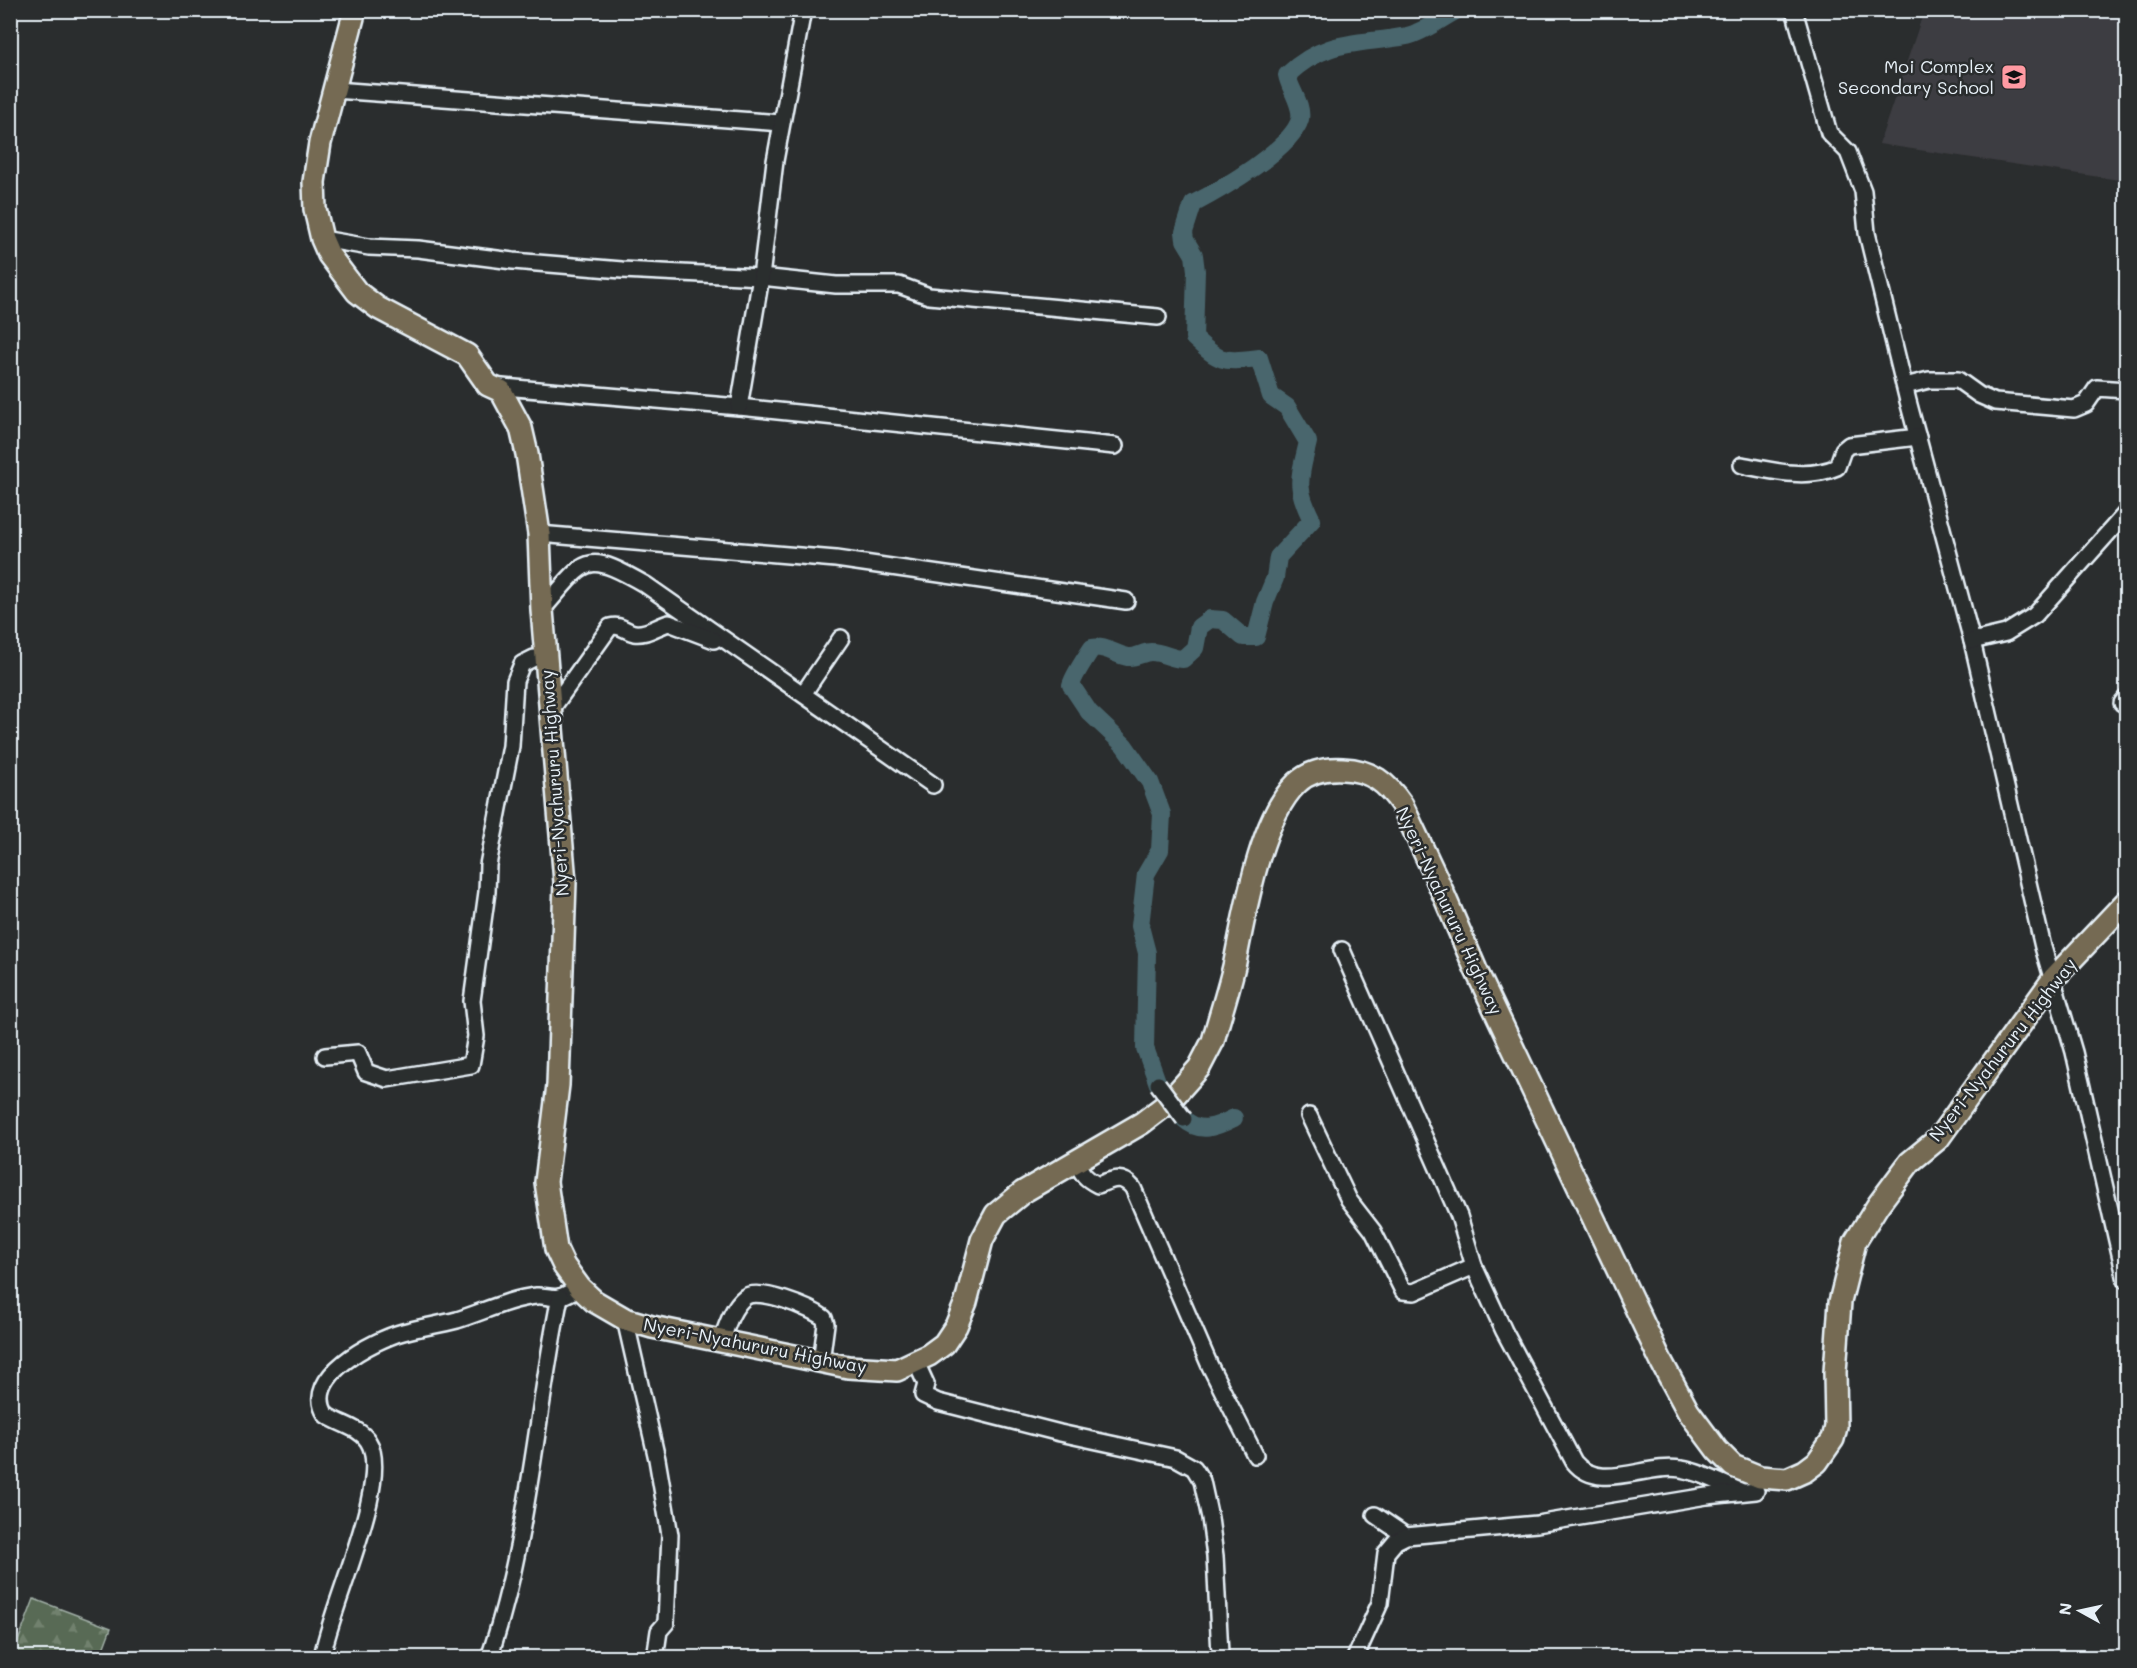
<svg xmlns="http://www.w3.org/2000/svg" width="2137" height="1668" font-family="Mali,sans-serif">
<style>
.built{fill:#3e3d42}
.forest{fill:url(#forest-firs);stroke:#a0aea6;stroke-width:1.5}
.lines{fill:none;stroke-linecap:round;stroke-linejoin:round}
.river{stroke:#49666d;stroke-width:18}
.minor-casing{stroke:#e8f1f8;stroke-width:20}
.highway-casing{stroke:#e8f1f8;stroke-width:26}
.minor{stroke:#2a2d2e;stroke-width:15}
.highway{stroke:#746b52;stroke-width:21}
.minor-bridge-casing{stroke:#e8f1f8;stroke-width:20;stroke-linecap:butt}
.minor-bridge{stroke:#2a2d2e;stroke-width:15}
.labels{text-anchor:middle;stroke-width:5;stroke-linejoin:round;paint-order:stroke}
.poi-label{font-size:18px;fill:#e8f1f8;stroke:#2a2d2e;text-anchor:end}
.street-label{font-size:18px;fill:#e8f1f8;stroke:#2a2d2e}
</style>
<defs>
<pattern id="forest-firs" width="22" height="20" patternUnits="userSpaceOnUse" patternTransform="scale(1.5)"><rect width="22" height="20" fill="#596b55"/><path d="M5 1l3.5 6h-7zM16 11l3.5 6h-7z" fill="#71816e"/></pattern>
</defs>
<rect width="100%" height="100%" fill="#2a2d2e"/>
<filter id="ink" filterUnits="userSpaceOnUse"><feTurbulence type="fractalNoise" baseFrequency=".0167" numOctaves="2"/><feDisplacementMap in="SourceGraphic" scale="12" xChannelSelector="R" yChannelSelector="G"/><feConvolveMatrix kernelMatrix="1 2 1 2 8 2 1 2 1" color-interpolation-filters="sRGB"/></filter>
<g filter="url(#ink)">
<g class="built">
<path d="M1924,11H2126V181L1879,144Z"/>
<path d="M2126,218V308L2117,307Z"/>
</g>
<path class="forest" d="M34,1599L111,1628L100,1657H12Z"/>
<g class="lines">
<g class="river">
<path d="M1158,1084L1145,1048L1147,953L1140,926L1146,874L1160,850L1162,814L1150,782L1124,745L1089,712L1071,685C1074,675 1086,657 1092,648C1104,645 1116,655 1128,657C1136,658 1143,652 1151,652C1163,652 1171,659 1183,659L1195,648L1199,627L1210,619L1223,620L1243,637H1256L1265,602L1275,578L1278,557L1312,520C1294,485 1300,477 1308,442L1287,407L1271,396L1259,358C1222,362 1221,363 1194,338L1196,271L1194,255L1185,240L1184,232L1193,204C1220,190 1292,149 1300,119C1303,105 1289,88 1287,75C1326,38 1359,45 1407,36C1424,32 1442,18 1457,10"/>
<path d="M1184,1119C1200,1134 1216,1127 1234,1118"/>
</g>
<defs>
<g id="minor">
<path d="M1794,10L1829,133L1848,152L1863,191L1867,233L1908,401L1972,641L2043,947L2074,1052L2126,1280"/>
<path d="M335,90L781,123"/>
<path d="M322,239L369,247L418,249L513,261L622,270L761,277L836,285H899L929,296L1158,317"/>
<path d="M491,386L739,407L1115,446"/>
<path d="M1905,386L1929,380H1958L1979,395L1995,402L2074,409L2086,404L2097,388L2126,390"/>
<path d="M739,407L761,277L775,161L803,10"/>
<path d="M1742,465C1771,471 1808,480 1837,467L1843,450L1849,445L1918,437"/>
<path d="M539,534L836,559L1126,601"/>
<path d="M542,610C587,559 583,549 646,585L933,785"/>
<path d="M1972,641L2006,633L2035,615L2126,513"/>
<path d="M803,694L841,638"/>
<path d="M2122,703L2126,698"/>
<path d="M551,710L610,627C621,624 625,631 634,633C647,635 657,626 669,623L714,640"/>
<path d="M1342,950L1459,1216L1474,1266L1504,1331L1574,1462C1599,1493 1647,1463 1681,1469C1702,1472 1722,1484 1742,1492"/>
<path d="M325,1056L358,1053L366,1072L387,1079L471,1065L476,1036L472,1001L487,892L488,865L511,746L515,681L522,664L534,658H547"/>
<path d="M1309,1116L1349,1200L1373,1231L1403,1291L1414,1292L1474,1266"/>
<path d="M1077,1161C1081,1174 1086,1179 1098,1185C1113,1179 1122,1175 1133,1188L1210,1366L1255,1455"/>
<path d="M625,1319L657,1459L670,1535L666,1623L659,1631L655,1658"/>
<path d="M721,1342C726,1328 732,1307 745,1297C759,1287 811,1308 824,1318L826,1324L821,1362"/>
<path d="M916,1362L926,1384L923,1395L938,1402L1060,1433L1176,1458L1194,1468L1202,1481L1210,1518L1215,1556L1220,1654"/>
<path d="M1375,1515L1406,1536"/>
<path d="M322,1658C329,1609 393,1479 368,1441C359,1427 339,1424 326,1415C301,1377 374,1340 403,1332C420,1327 439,1325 457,1320C483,1312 509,1299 536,1296C543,1295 552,1299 559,1297C565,1296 573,1290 580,1288"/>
<path d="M489,1658C529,1540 535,1418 560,1297"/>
<path d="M1355,1658L1380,1603L1386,1553L1396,1541L1406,1536L1537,1524L1707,1496L1756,1491"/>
</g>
<path id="highway" d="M355,10L320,143L314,182L315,209L322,239L329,255L357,292L378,308L467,355L488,385L501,391L521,428L527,454L539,534L542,610L565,882L558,1085L546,1182L556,1249L564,1266L580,1288L594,1301L625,1319L652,1327L848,1367L897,1370L929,1355L944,1344L956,1326L966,1302L982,1240L996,1214L1023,1192L1142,1123L1167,1104L1199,1068L1213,1041C1220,1015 1229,989 1235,962C1245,913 1260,818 1297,783C1310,771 1325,768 1343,769C1371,770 1387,783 1402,805L1436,877L1476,970L1661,1361L1688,1411L1717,1450L1733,1466L1760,1477L1787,1479L1805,1471L1817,1462L1833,1439L1836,1427L1835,1372L1840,1302L1855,1242L1878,1205L1910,1162L1938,1139L2054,978L2126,902"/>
</defs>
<use href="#minor" class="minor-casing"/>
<use href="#highway" class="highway-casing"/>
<use href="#minor" class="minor"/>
<use href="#highway" class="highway"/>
<defs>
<path id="minor-bridge" d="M1158,1084L1184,1119"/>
</defs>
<use href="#minor-bridge" class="minor-bridge-casing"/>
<use href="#minor-bridge" class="minor-bridge"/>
</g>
</g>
<defs>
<symbol id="school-square" viewBox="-11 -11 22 22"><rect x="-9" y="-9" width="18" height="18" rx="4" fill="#ff9aa2" stroke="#2a2d2e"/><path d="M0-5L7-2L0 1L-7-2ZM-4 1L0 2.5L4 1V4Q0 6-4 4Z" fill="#111"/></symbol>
</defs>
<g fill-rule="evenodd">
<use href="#school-square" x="1999" y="62" width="30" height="30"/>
</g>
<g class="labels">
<g class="poi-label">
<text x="1994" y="73">Moi Complex<tspan x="1994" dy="21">Secondary School</tspan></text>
</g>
<g class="street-label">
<text transform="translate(555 783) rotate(-94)" y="6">Nyeri-Nyahururu Highway</text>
<text transform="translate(1449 911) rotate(65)" y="6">Nyeri-Nyahururu Highway</text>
<text transform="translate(2003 1050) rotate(-52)" y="6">Nyeri-Nyahururu Highway</text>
<text transform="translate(755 1346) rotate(11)" y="6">Nyeri-Nyahururu Highway</text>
</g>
</g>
<rect width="2137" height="1668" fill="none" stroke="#2a2d2e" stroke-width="36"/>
<rect x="18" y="18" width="2101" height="1632" fill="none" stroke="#e8f1f8" stroke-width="2" filter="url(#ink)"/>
<g transform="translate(2080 1611) rotate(278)" stroke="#2a2d2e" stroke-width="4.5" paint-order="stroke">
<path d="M0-4.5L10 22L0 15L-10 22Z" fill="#e8f1f8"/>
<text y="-9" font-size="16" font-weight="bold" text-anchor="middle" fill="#e8f1f8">N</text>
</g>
</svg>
